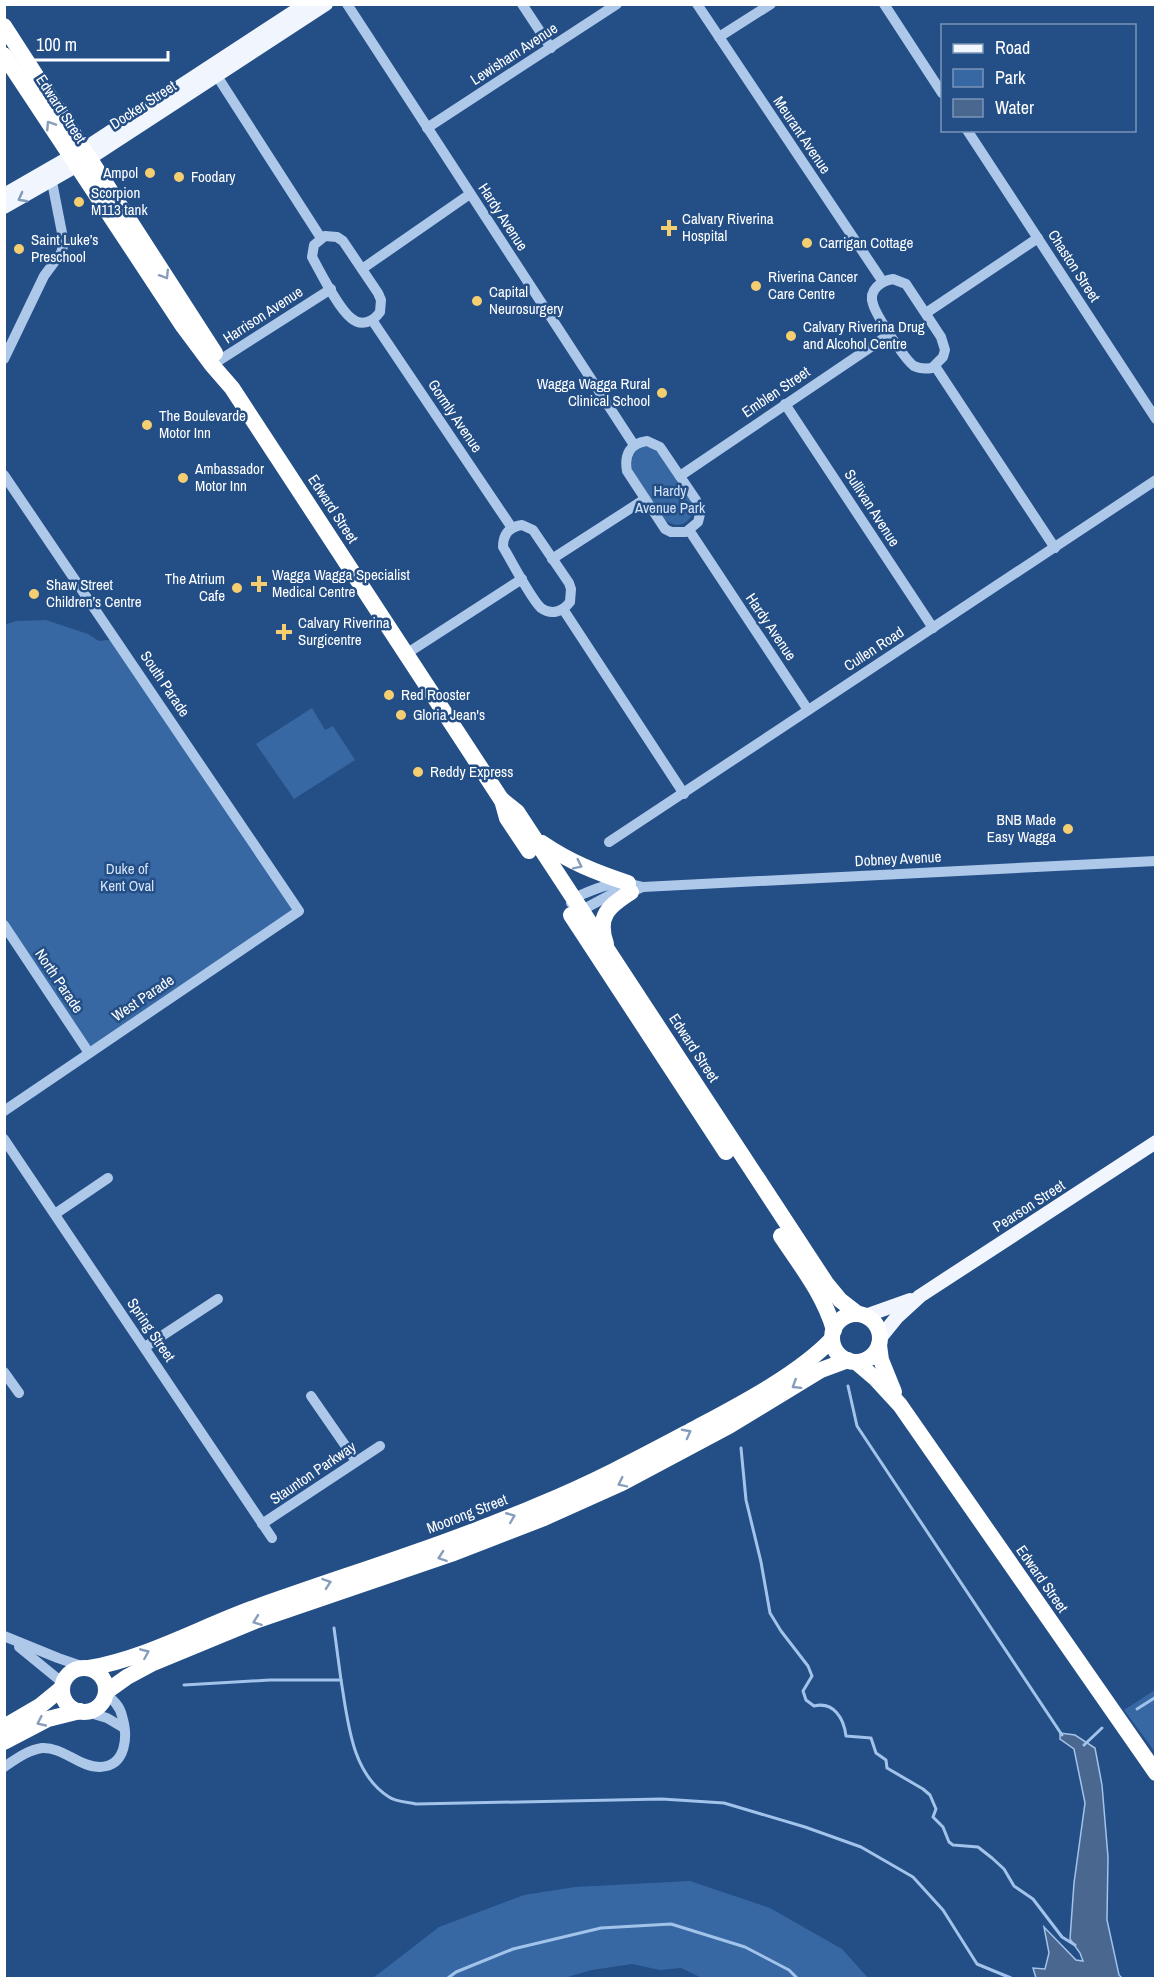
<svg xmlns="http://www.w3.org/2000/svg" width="1160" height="1983" font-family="'Archivo Narrow',sans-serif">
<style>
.green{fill:#3868a3}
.water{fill:#49678f;stroke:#a2c3ea;stroke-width:1.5}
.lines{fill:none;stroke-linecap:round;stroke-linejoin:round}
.stream{stroke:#a2c3ea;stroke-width:3}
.minor{stroke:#aec8e9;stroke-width:10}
.major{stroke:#f1f6fe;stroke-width:14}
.highway{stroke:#fff;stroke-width:16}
.oneway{stroke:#869ebc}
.oneway2{stroke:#809abc}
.poi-dot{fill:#f4ce71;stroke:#234e86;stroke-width:2}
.labels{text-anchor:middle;stroke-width:5;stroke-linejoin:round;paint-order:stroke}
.street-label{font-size:15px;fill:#fff;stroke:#234e86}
.poi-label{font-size:15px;fill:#fff;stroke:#234e86;text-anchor:start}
.park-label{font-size:15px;fill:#d2e2f7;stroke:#234e86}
</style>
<rect width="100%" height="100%" fill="#234e86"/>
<g class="green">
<path d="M644,446C661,449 668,464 676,478C684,489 702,510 686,522C680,526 674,525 668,522C662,519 636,480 633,473C630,465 632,458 635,450Z"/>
<path d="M46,620L88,634L99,641L117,639L299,911L89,1053L5,925L4,625L16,621Z"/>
<path d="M312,708L325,730L333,726L355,760L294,799L256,744Z"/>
<path d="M1155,1690V1752L1124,1710Z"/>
<path d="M690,1881L770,1908L842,1949L868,1978H702L681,1968L660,1970L632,1964L592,1970L564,1978H373L439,1927L524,1895L575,1887Z"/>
</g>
<path class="water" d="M1060,1733L1075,1735L1095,1748L1102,1785L1108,1857L1107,1920L1119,1975L1122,1978H1036L1033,1968L1045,1969L1049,1953L1044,1927L1076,1960L1083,1961L1080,1953L1070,1939L1074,1883L1085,1803L1074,1749L1060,1739Z"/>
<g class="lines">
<g class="stream">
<path d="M848,1386L857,1426L1062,1735"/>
<path d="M741,1448L746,1500L761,1562L770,1613L781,1631L808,1666L812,1676L803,1691L806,1700L814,1706C834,1701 844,1719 846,1736L871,1738L876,1753L886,1760L887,1768L923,1789L930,1795L936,1809L933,1817L943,1827L949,1842L953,1845L978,1847L992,1858L1004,1869L1014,1886L1033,1899L1062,1937L1075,1945"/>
<path d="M334,1628L341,1680"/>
<path d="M184,1685L270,1680H341C348,1721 351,1773 389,1797C396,1802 408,1802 416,1804L662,1799L724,1803L805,1827L861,1847L913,1877L943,1910L977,1964L1011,1978"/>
<path d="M1137,1709L1156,1697"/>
<path d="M1084,1745L1102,1728"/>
<path d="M448,1978L456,1972L513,1949L601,1928L671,1924L745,1947L789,1970L797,1978"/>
</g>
<g class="minor">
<path d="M347,4L634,445"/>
<path d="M522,4L551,48"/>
<path d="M697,4L883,282"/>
<path d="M884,4L942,93"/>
<path d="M719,37L771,4"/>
<path d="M217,76L321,238"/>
<path d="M427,128L617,4"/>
<path d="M967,130L1156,419"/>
<path d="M325,236L337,237L343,241L378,293L381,300L380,312C373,322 361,327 351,318C338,308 321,273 312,257L314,245Z"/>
<path d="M362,269L470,194"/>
<path d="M893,279L906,284L941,337L945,350L943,357L932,368C925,369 920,369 914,366C905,360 876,315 873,304C868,290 881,281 893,279Z"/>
<path d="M926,313L1038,238"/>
<path d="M372,320L512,528"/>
<path d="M4,359L44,276L61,253L64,243L52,182"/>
<path d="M212,365L331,289"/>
<path d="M935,366L1055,548"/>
<path d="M785,404L933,628"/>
<path d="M647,441L660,447L696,500L700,514L698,522L686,532H671L665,529L627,471C624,455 630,443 647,441Z"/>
<path d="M4,475L299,911L4,1111"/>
<path d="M680,476L890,334"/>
<path d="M522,525L533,530L569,583L571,589L570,602C563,611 552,616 541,608C531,599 511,560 503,547C503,534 509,527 522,525Z"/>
<path d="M689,530L808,710"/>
<path d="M552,559L645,499"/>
<path d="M563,609L684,794"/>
<path d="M406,654L522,579"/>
<path d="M609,842L1156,480"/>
<path d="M571,903L574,898C599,887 614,879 643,887L1156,861"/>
<path d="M576,910H582L612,894L631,892L643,887"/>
<path d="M4,925L89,1053"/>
<path d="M4,1139L272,1538"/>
<path d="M55,1214L108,1178"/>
<path d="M145,1347L218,1299"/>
<path d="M4,1372L19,1393"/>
<path d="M311,1396L356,1461"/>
<path d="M262,1524L380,1446"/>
<path d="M4,1636L58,1658L87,1668"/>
<path d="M19,1647L63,1683"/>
<path d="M87,1712L107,1718L124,1728"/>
<path d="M4,1767C16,1759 28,1750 42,1748C63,1747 79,1767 100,1767C127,1766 128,1735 122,1716C120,1706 113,1700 106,1694"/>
</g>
<g class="major">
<path d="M4,195L84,149L306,4"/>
<path d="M4,207L90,158L326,4"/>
<path d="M865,1316L910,1300"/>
<path d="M880,1338L897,1317L920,1296L1156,1142"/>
</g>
<g class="highway">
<path d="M4,26L215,353"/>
<path d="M4,55L183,326L212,365L232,388L501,799L517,812L826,1283L840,1300L858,1314"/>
<path d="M502,800L507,818L529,851"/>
<path d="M542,843C570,862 595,872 628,883"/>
<path d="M571,915L726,1152"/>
<path d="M606,944C596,916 609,906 631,892"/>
<path d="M781,1236C801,1266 824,1295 834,1330"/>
<circle cx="856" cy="1338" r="24"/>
<path d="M879,1345L881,1360L894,1392"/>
<path d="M856,1362L876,1379L900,1405L1156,1773"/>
<circle cx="84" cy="1690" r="22"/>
<path d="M89,1668C146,1658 197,1629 251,1609C348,1574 446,1545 541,1504C595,1482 645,1455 696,1428C739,1405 799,1374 832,1339"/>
<path d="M106,1692L127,1677L153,1663L255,1621L451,1554L544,1518L622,1483L729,1426L821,1370L848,1360"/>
<path d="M4,1727L40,1706L62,1688"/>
<path d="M4,1742L48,1719L80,1711"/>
</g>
</g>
<defs><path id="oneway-chevron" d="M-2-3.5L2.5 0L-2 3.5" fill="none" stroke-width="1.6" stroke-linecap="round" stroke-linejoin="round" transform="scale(1.5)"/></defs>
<g class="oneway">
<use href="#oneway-chevron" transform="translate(50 125) rotate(-123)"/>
<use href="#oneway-chevron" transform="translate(165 275) rotate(58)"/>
<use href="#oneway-chevron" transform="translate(578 865) rotate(26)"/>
<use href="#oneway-chevron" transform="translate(796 1385) rotate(148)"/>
<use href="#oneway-chevron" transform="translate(687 1433) rotate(-28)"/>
<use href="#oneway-chevron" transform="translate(622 1483) rotate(154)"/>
<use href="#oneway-chevron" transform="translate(511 1517) rotate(-22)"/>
<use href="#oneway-chevron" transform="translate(442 1557) rotate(161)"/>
<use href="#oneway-chevron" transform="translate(327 1583) rotate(-19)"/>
<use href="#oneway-chevron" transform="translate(257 1621) rotate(160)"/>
<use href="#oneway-chevron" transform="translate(145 1653) rotate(-23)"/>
<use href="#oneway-chevron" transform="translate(41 1722) rotate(155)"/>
</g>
<use class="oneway2" href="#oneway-chevron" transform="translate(22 198) rotate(152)"/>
<g class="poi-dot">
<circle cx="150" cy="173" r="6"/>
<circle cx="179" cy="177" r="6"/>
<circle cx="79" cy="202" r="6"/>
<path d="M666 219h6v6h6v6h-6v6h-6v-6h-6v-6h6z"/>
<circle cx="807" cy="243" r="6"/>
<circle cx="19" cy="249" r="6"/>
<circle cx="756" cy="286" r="6"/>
<circle cx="477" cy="301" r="6"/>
<circle cx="791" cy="336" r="6"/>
<circle cx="662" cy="393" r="6"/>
<circle cx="147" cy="425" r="6"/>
<circle cx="183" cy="478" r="6"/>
<path d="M256 575h6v6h6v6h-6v6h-6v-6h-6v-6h6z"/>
<circle cx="237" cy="588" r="6"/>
<circle cx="34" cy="594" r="6"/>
<path d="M281 623h6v6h6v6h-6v6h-6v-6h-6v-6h6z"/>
<circle cx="389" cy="695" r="6"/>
<circle cx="401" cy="715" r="6"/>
<circle cx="418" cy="772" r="6"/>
<circle cx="1068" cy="829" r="6"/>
</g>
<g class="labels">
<g class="street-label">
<text transform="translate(514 54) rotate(-33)" y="5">Lewisham Avenue</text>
<text transform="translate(143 105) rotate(-33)" y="5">Docker Street</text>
<text transform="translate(61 109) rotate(57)" y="5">Edward Street</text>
<text transform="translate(802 135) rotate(56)" y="5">Meurant Avenue</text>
<text transform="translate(503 217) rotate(57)" y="5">Hardy Avenue</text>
<text transform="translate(1074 266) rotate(57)" y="5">Chaston Street</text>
<text transform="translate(263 315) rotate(-33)" y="5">Harrison Avenue</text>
<text transform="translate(776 392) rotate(-34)" y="5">Emblen Street</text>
<text transform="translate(455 416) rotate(56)" y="5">Gormly Avenue</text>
<text transform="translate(872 508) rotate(57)" y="5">Sullivan Avenue</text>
<text transform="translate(333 509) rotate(57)" y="5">Edward Street</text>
<text transform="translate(771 627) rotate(56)" y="5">Hardy Avenue</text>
<text transform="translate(874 649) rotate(-33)" y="5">Cullen Road</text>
<text transform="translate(165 684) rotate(56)" y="5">South Parade</text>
<text transform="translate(898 859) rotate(-3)" y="5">Dobney Avenue</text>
<text transform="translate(59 981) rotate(56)" y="5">North Parade</text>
<text transform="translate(143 998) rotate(-34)" y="5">West Parade</text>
<text transform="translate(694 1048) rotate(57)" y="5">Edward Street</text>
<text transform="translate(1029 1206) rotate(-33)" y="5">Pearson Street</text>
<text transform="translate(151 1330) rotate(56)" y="5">Spring Street</text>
<text transform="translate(313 1473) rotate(-34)" y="5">Staunton Parkway</text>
<text transform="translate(467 1514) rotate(-21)" y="5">Moorong Street</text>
<text transform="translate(1042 1579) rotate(55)" y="5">Edward Street</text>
</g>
<g class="poi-label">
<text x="138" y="178" text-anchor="end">Ampol</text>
<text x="191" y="182">Foodary</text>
<text x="91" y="198">Scorpion<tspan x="91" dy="17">M113 tank</tspan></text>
<text x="682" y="224">Calvary Riverina<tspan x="682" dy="17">Hospital</tspan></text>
<text x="31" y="245">Saint Luke’s<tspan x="31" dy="17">Preschool</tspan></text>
<text x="819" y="248">Carrigan Cottage</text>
<text x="768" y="282">Riverina Cancer<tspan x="768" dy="17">Care Centre</tspan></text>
<text x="489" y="297">Capital<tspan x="489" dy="17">Neurosurgery</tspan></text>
<text x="803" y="332">Calvary Riverina Drug<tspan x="803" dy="17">and Alcohol Centre</tspan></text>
<text x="650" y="389" text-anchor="end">Wagga Wagga Rural<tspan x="650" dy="17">Clinical School</tspan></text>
<text x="159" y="421">The Boulevarde<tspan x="159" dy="17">Motor Inn</tspan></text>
<text x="195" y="474">Ambassador<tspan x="195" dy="17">Motor Inn</tspan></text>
<text x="272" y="580">Wagga Wagga Specialist<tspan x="272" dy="17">Medical Centre</tspan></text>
<text x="225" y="584" text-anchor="end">The Atrium<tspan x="225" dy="17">Cafe</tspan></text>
<text x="46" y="590">Shaw Street<tspan x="46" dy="17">Children’s Centre</tspan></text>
<text x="298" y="628">Calvary Riverina<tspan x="298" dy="17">Surgicentre</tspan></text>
<text x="401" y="700">Red Rooster</text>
<text x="413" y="720">Gloria Jean's</text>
<text x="430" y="777">Reddy Express</text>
<text x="1056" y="825" text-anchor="end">BNB Made<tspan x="1056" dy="17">Easy Wagga</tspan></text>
</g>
<g class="park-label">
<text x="670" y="496">Hardy<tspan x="670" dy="17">Avenue Park</tspan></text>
<text x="127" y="874">Duke of<tspan x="127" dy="17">Kent Oval</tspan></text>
</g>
</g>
<rect width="1160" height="1983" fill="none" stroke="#ffffff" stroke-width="12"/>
<rect x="941" y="24" width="195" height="108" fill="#234e86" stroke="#7b95b6" stroke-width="1.5"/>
<rect x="953" y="44" width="30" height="9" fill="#f1f6fe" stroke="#7b95b6" stroke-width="1.5"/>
<text x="995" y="54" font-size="18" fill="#ffffff">Road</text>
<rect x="953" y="69" width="30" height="18" fill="#3868a3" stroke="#7b95b6" stroke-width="1.5"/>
<text x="995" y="84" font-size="18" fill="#ffffff">Park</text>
<rect x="953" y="99" width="30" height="18" fill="#49678f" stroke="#7b95b6" stroke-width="1.5"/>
<text x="995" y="114" font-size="18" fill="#ffffff">Water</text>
<path d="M27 51v9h141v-9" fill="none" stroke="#ffffff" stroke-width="3"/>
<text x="36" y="51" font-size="18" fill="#ffffff" stroke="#234e86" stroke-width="4.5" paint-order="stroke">100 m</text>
</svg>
